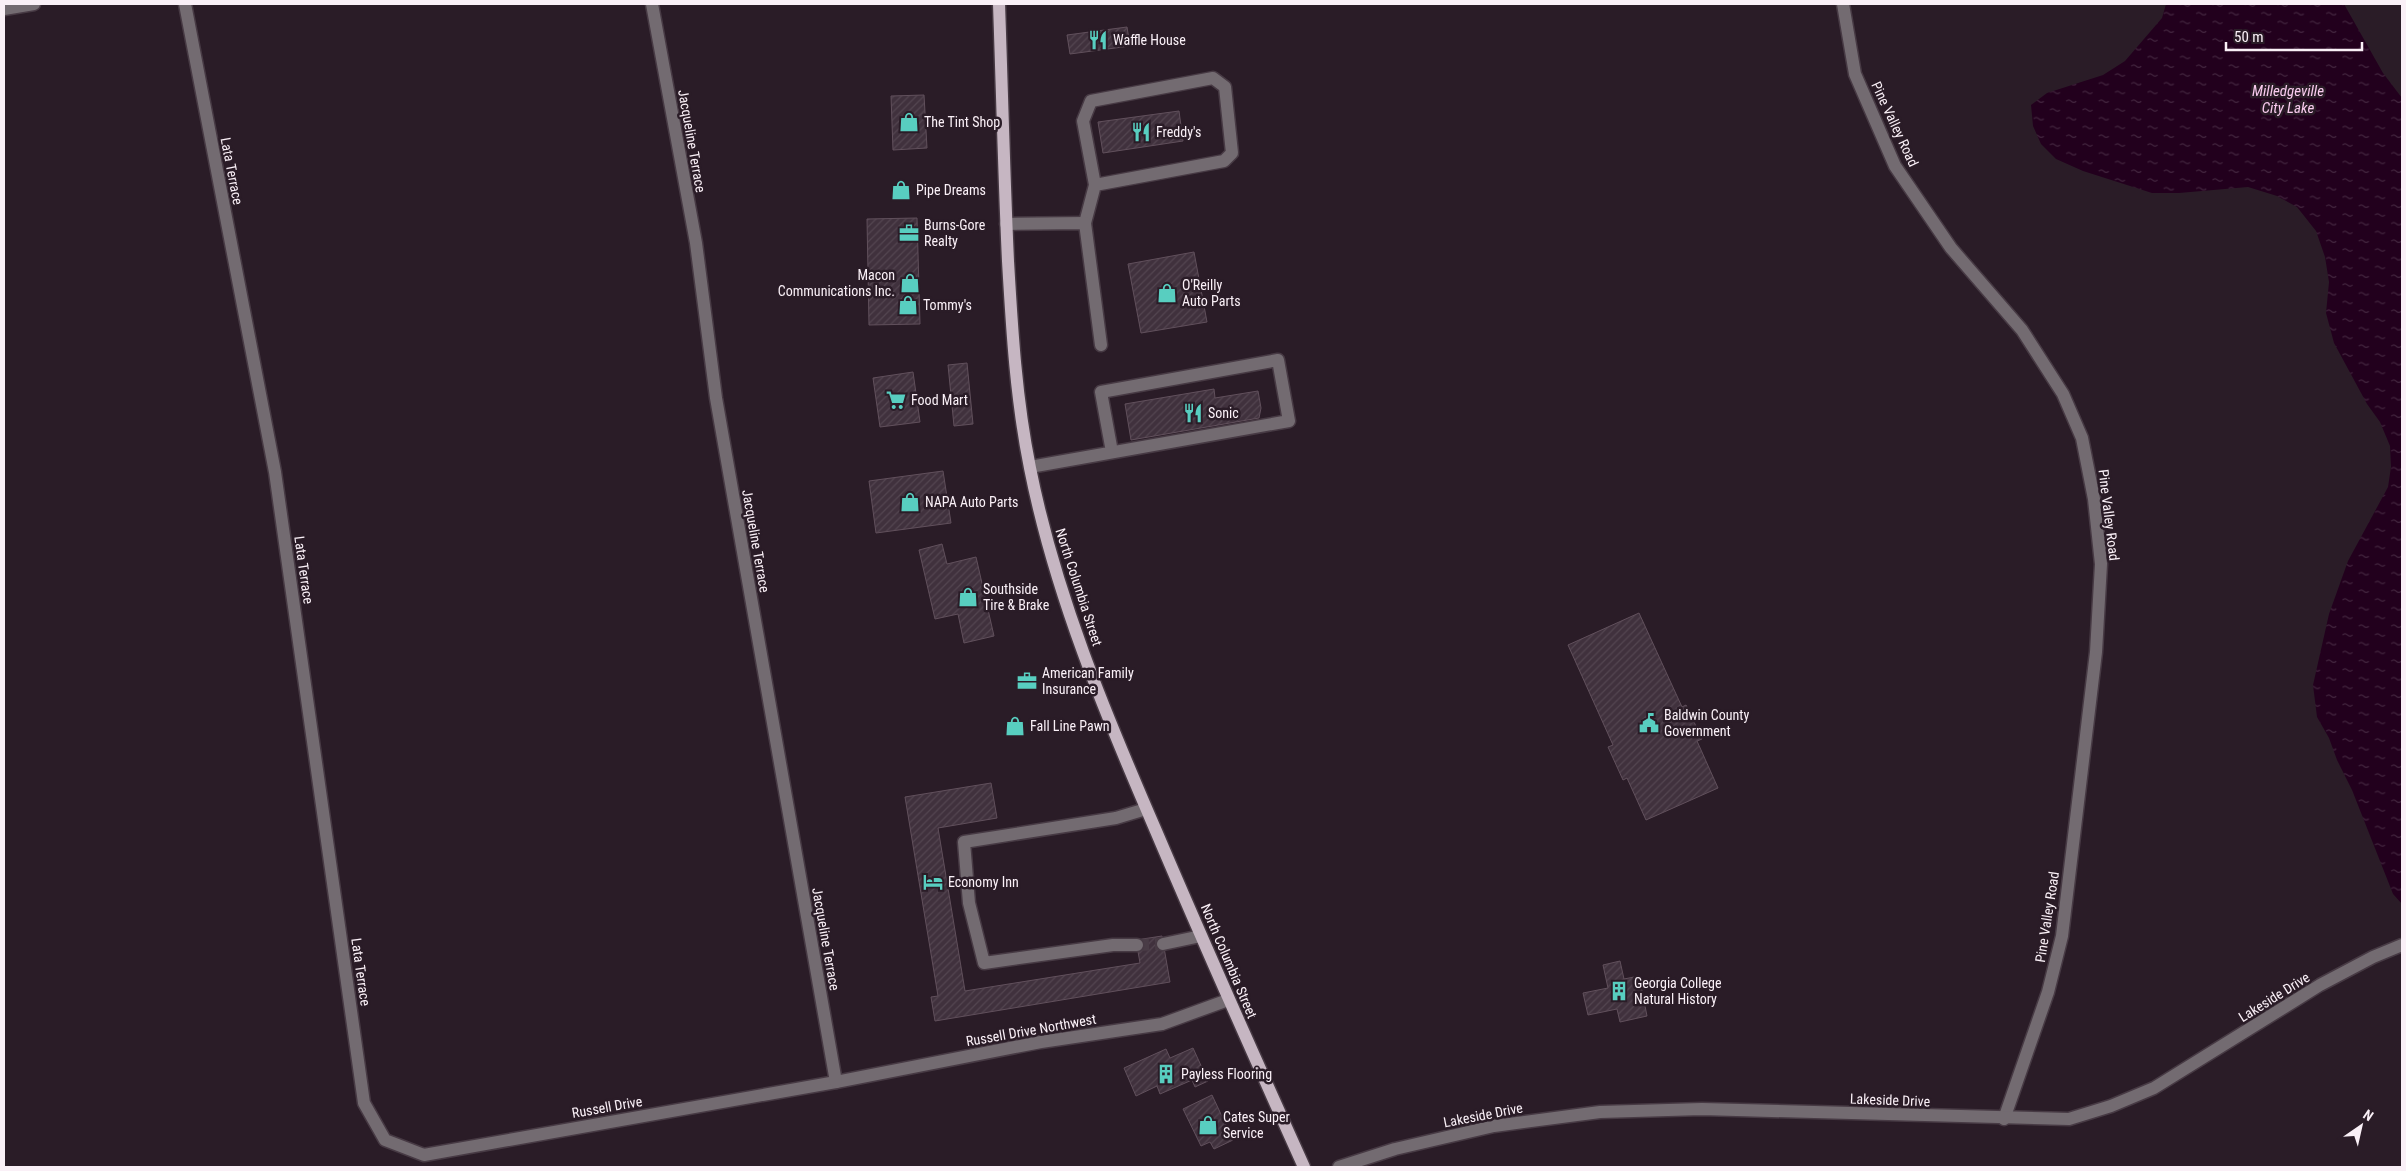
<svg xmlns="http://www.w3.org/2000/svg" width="2406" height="1171" font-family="'Roboto Condensed',sans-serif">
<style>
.water{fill:url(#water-ripples)}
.building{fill:url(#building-hatch);stroke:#61505c}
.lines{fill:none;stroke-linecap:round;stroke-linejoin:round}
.minor-tunnel{stroke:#493c46;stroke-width:12;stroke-dasharray:12 6;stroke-linecap:butt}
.minor-casing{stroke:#473a44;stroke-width:15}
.major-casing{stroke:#473a44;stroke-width:15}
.minor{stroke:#736b71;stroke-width:12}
.major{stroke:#c6b6c2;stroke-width:12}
.labels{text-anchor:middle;stroke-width:5;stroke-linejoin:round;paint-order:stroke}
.poi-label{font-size:14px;fill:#faf0f7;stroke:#2a1c27;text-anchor:start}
.street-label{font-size:14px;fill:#faf0f7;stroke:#2a1c27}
.water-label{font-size:15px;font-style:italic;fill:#faccef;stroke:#2a1c27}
</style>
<defs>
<pattern id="water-ripples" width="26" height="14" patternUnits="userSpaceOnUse" patternTransform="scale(1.25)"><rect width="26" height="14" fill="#22001d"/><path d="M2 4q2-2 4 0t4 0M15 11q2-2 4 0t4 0" fill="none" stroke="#43263f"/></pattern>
<pattern id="building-hatch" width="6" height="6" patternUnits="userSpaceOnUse" patternTransform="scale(1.25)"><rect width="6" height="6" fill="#40313d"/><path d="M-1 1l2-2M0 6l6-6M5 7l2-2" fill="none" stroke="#534550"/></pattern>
</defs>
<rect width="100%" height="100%" fill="#2a1c27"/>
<path class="water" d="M2166,4H2344L2383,73L2402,98V904L2393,894L2352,790L2337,760L2329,738L2317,717L2313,685L2329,614L2348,561L2388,487L2391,467L2390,446L2380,422L2367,404L2334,343L2326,313L2329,282L2325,257L2316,231L2297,207L2277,196L2248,187L2179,193H2152L2083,171L2056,159L2041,144L2033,126L2031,105L2047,93L2103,75L2125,61L2162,18Z"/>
<g class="building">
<path d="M1127,27L1130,46L1070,54L1067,35Z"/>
<path d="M924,95L927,148L893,150L891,96Z"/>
<path d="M1179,111L1183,141L1103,153L1098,122Z"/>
<path d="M917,218L920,324L869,325L867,219Z"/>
<path d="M1194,252L1207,322L1141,333L1128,264Z"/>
<path d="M967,363L973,424L954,426L948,365Z"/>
<path d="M913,372L920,422L880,427L873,378Z"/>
<path d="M1214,389L1215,398L1258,391L1261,408L1259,418L1131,440L1125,404Z"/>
<path d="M943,471L951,523L876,533L869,481Z"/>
<path d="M942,544L947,564L976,557L994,636L964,643L958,614L935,619L919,550Z"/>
<path d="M1639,613L1682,707L1686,705L1702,739L1697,741L1718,788L1646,820L1627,778L1623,780L1608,747L1613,745L1568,645Z"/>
<path d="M991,783L997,818L938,828L965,991L1140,963L1136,940L1162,936L1170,982L935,1021L931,997L938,996L905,797Z"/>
<path d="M1620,961L1624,979L1639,976L1647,1016L1620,1022L1617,1009L1588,1015L1583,993L1608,988L1603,965Z"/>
<path d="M1193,1048L1208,1081L1195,1087L1192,1080L1160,1094L1157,1086L1136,1096L1124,1068L1166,1049L1170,1058Z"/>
<path d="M1212,1095L1233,1140L1214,1149L1210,1142L1201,1146L1183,1109Z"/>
</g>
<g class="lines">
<path class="minor-tunnel" d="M1137,945L1163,944"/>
<defs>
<g id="minor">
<path d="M185,4L275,472L364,1103L385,1140L424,1155L836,1082L1041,1042L1162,1024L1228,1000"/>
<path d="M652,4L696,243L716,398L836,1082"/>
<path d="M1843,4L1855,74L1895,166L1951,248L2022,330L2063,394L2082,438L2094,499L2101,564L2096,652L2062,936L2048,992L2004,1119"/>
<path d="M4,9L34,4"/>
<path d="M1085,223L1095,185L1083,121L1091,101L1213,78L1225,87L1232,153L1224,161L1095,185"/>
<path d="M1006,224L1085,223L1101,345"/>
<path d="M1030,467L1289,421L1278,360L1101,392L1112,452"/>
<path d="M1163,944L1201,936"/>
<path d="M1137,945H1113L984,963L969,903L964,842L1116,818L1146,809"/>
<path d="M1339,1167L1395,1149L1494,1126L1600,1112L1702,1109L2069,1119L2111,1106L2154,1088L2320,985L2373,957L2402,945"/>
</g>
<path id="major" d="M999,4C1002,89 1004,175 1008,261C1012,330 1016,399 1030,468C1055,594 1105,713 1156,831C1204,944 1254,1056 1304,1167"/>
</defs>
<use href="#minor" class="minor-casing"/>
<use href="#major" class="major-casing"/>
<use href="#minor" class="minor"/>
<use href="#major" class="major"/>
</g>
<defs>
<symbol id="restaurant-bare" viewBox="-9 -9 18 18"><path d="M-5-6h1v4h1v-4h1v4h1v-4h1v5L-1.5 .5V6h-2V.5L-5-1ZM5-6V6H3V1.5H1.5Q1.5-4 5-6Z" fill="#58cec0" stroke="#2a1c27" stroke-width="2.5" paint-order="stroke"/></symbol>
<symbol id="shop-bare" viewBox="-9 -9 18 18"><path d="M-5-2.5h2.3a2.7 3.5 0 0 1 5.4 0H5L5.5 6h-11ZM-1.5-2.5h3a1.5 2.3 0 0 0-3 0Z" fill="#58cec0" stroke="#2a1c27" stroke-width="2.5" paint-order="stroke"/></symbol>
<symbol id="office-bare" viewBox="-9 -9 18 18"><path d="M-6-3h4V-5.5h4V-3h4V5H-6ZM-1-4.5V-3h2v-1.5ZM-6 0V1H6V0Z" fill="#58cec0" stroke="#2a1c27" stroke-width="2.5" paint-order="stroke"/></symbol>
<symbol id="supermarket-bare" viewBox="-9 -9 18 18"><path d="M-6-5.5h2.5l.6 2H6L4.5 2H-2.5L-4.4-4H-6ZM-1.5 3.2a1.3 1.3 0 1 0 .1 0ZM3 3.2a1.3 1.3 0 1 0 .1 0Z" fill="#58cec0" stroke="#2a1c27" stroke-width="2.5" paint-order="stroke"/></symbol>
<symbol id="civic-bare" viewBox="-9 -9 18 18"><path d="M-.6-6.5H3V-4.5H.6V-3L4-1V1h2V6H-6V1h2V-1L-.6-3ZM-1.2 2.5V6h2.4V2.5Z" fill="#58cec0" stroke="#2a1c27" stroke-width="2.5" paint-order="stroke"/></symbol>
<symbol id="hotel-bare" viewBox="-9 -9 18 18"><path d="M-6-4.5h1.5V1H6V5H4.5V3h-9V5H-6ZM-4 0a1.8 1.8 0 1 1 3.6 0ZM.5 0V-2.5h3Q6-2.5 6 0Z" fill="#58cec0" stroke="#2a1c27" stroke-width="2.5" paint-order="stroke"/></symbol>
<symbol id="building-bare" viewBox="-9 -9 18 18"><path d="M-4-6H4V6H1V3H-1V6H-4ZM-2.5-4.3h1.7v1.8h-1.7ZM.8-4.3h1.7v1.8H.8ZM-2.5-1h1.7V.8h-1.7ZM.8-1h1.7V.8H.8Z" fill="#58cec0" stroke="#2a1c27" stroke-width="2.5" paint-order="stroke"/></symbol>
</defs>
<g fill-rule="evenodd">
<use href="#restaurant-bare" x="1084" y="26" width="28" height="28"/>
<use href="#shop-bare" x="895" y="108" width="28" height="28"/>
<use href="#restaurant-bare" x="1127" y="118" width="28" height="28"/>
<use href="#shop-bare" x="887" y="176" width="28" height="28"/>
<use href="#office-bare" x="895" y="219" width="28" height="28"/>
<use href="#shop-bare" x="896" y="269" width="28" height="28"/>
<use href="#shop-bare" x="1153" y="279" width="28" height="28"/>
<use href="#shop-bare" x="894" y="291" width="28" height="28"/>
<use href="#supermarket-bare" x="882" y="386" width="28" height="28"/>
<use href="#restaurant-bare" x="1179" y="399" width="28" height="28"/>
<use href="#shop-bare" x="896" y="488" width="28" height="28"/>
<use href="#shop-bare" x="954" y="583" width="28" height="28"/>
<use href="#office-bare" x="1013" y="667" width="28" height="28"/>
<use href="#civic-bare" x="1635" y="709" width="28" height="28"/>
<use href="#shop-bare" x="1001" y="712" width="28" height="28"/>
<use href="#hotel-bare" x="919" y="868" width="28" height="28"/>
<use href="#building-bare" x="1605" y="977" width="28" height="28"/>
<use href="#building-bare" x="1152" y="1060" width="28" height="28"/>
<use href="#shop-bare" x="1194" y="1111" width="28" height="28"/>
</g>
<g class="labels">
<g class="poi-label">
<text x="1113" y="45">Waffle House</text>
<text x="924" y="127">The Tint Shop</text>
<text x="1156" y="137">Freddy's</text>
<text x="916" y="195">Pipe Dreams</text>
<text x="924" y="230">Burns-Gore<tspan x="924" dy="16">Realty</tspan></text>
<text x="895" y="280" text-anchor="end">Macon<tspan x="895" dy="16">Communications Inc.</tspan></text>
<text x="1182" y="290">O'Reilly<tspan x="1182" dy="16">Auto Parts</tspan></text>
<text x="923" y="310">Tommy's</text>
<text x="911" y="405">Food Mart</text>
<text x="1208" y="418">Sonic</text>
<text x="925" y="507">NAPA Auto Parts</text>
<text x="983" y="594">Southside<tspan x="983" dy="16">Tire &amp; Brake</tspan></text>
<text x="1042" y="678">American Family<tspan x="1042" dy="16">Insurance</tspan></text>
<text x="1664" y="720">Baldwin County<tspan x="1664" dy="16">Government</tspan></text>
<text x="1030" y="731">Fall Line Pawn</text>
<text x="948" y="887">Economy Inn</text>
<text x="1634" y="988">Georgia College<tspan x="1634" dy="16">Natural History</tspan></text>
<text x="1181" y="1079">Payless Flooring</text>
<text x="1223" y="1122">Cates Super<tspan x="1223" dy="16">Service</tspan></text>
</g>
<g class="street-label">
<text transform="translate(1895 124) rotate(65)" y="5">Pine Valley Road</text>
<text transform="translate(692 141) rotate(80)" y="5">Jacqueline Terrace</text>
<text transform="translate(232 171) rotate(79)" y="5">Lata Terrace</text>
<text transform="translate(2109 515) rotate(83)" y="5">Pine Valley Road</text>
<text transform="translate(756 541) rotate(80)" y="5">Jacqueline Terrace</text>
<text transform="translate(304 570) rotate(82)" y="5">Lata Terrace</text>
<text transform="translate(1079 587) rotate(72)" y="5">North Columbia Street</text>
<text transform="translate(2047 917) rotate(-81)" y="5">Pine Valley Road</text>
<text transform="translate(826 939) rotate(80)" y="5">Jacqueline Terrace</text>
<text transform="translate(1229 961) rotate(67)" y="5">North Columbia Street</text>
<text transform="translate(361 972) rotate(82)" y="5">Lata Terrace</text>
<text transform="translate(2274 997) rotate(-32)" y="5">Lakeside Drive</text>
<text transform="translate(1031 1030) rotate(-10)" y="5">Russell Drive Northwest</text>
<text transform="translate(1890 1100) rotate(2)" y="5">Lakeside Drive</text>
<text transform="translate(607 1107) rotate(-10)" y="5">Russell Drive</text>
<text transform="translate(1483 1115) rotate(-11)" y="5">Lakeside Drive</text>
</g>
<g class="water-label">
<text x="2288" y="96">Milledgeville<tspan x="2288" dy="17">City Lake</tspan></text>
</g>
</g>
<rect width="2406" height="1171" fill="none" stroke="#faf0f7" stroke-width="10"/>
<g transform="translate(2361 1126) rotate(34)" stroke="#2a1c27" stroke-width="4" paint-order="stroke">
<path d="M0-4L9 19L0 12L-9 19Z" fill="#faf0f7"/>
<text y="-8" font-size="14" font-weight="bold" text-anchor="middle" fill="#faf0f7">N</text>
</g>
<path d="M2226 42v8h136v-8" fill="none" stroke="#faf0f7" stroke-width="2.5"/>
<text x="2234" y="42" font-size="15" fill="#faf0f7" stroke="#2a1c27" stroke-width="4" paint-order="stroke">50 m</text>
</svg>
